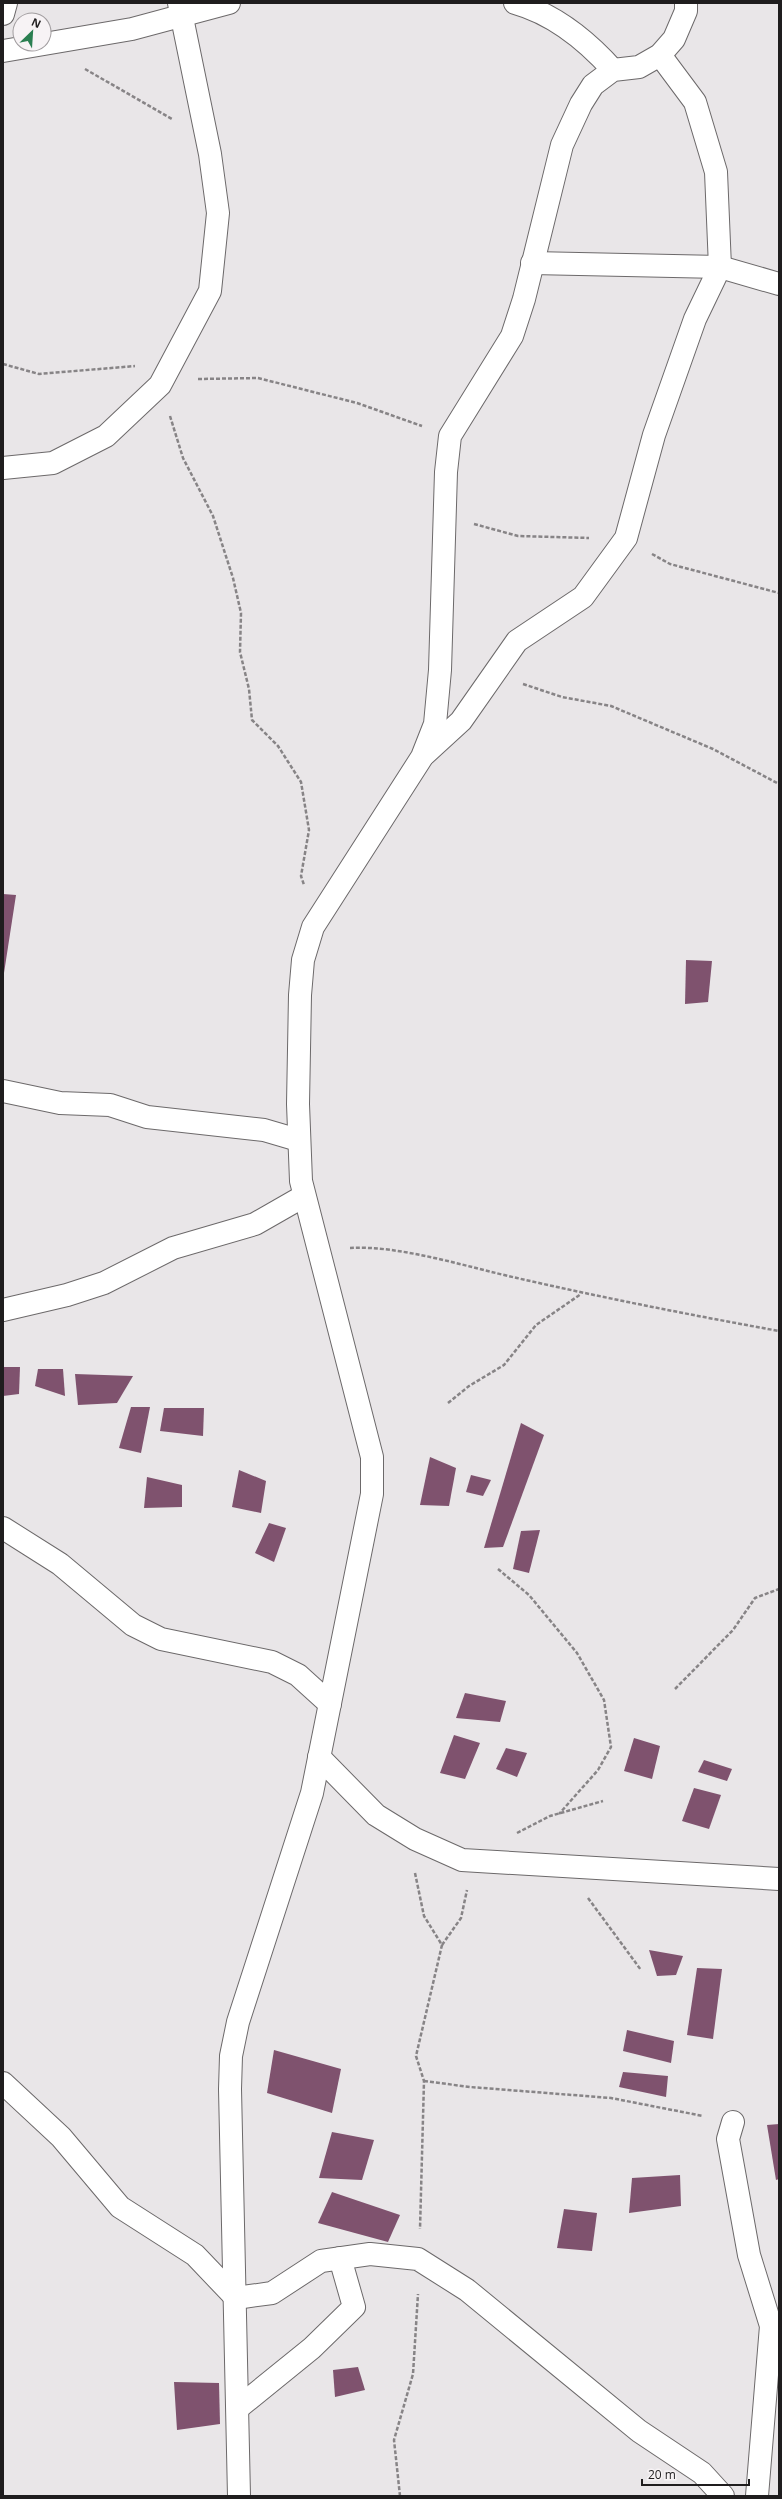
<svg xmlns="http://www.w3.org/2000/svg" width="782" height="2499" font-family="'Open Sans',sans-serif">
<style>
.building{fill:#7f526e}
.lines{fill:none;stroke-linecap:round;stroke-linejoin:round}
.minor-casing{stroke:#6c696a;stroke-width:24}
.path{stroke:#878486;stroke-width:2.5;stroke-dasharray:4 2;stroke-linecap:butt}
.minor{stroke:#fff;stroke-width:22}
</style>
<rect width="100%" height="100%" fill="#e9e6e8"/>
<g class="building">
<path d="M3,894L16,895L4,973H3Z"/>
<path d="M686,960L712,961L708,1002L685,1004Z"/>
<path d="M3,1367H20L19,1394L3,1396Z"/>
<path d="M38,1369H63L65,1396L35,1386Z"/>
<path d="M75,1374L133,1376L117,1403L78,1405Z"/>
<path d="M131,1407H150L141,1453L119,1448Z"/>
<path d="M164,1408H204L203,1436L160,1431Z"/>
<path d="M521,1423L544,1435L503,1547L484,1548Z"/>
<path d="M430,1457L456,1468L449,1506L420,1505Z"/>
<path d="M239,1470L266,1481L261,1513L232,1507Z"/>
<path d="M471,1475L491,1480L483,1496L466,1492Z"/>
<path d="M147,1477L182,1485V1507L144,1508Z"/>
<path d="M269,1523L286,1528L274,1562L255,1553Z"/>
<path d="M540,1530L529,1573L513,1569L521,1531Z"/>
<path d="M465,1693L506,1701L500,1722L456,1718Z"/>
<path d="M454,1735L480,1743L465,1779L440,1773Z"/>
<path d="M634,1738L660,1746L652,1779L624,1771Z"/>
<path d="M506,1748L527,1753L517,1777L496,1769Z"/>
<path d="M704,1760L732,1769L727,1781L698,1772Z"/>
<path d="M694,1788L721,1795L709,1829L682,1821Z"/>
<path d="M649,1950L683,1956L676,1975L657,1976Z"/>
<path d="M697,1968L722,1969L713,2039L687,2035Z"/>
<path d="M627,2030L674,2041L671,2063L623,2051Z"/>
<path d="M274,2050L341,2069L332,2113L267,2093Z"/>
<path d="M623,2072L668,2076L666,2097L619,2087Z"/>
<path d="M779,2124V2179L776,2180L767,2125Z"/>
<path d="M332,2132L374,2140L362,2180L319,2178Z"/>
<path d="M680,2175L681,2206L629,2213L632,2178Z"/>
<path d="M332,2192L400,2215L388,2242L318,2223Z"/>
<path d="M564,2209L597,2213L592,2251L557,2248Z"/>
<path d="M358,2367L365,2390L335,2397L333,2370Z"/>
<path d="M174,2382L219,2383L220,2424L177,2430Z"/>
</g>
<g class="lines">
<defs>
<g id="minor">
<path d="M515,3C554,14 587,41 613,70"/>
<path d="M3,14L6,3"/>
<path d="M3,51L132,29L229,3"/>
<path d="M532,263L720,267L779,284"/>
<path d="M3,468L53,463L106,436L160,385L210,291L218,213L210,154L179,3"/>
<path d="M425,754L461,721L517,641L583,597L626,538L654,435L695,319L720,267L716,172L695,102L660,55"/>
<path d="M3,1091L60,1103L110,1105L147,1117L264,1130L298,1140"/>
<path d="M3,1310L67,1295L104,1283L173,1248L255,1224L304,1196"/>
<path d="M3,1528L60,1564L133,1625L161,1639L272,1662L298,1675L330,1704"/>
<path d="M319,1757L376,1815L415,1839L462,1860L779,1879"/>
<path d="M3,2083L61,2137L120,2207L195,2255L236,2298L272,2293L321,2261L370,2254L418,2259L467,2290L639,2431L702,2473L723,2496"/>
<path d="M733,2122L728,2139L749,2255L771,2326L757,2496"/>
<path d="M238,2408L312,2348L354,2307L340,2258"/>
<path d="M239,2496L230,2089L231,2056L238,2022L312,1793L372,1494V1457L301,1181L298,1104L300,995L303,960L313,927L422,757L435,724L440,670L446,472L450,436L512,336L524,299L562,145L581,104L593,85L613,70L639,67L660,55L674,39L686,11V3"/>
</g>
</defs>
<use href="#minor" class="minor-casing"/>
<g class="path">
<path d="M85,69L172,119"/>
<path d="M3,364L39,374L135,366"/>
<path d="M198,379L258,378L357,403L422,426"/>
<path d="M170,416L183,458L213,516L233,578L241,613L240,652L249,689L252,720L278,746L301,782L309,830L301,876L304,885"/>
<path d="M474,524L518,536L589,538"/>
<path d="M652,554L670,564L779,593"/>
<path d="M523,684L562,697L611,706L713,749L779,784"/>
<path d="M350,1248C400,1245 467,1267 517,1278C604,1298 691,1315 779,1331"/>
<path d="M448,1403L469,1386L504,1365L536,1325L581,1294"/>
<path d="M498,1569L529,1595L577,1653L604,1700L611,1747L598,1770L559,1814"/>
<path d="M675,1689L733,1630L755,1598L779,1589"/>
<path d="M517,1833L550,1816L603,1801"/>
<path d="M415,1873L424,1916L442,1945L416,2056L424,2081L420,2229"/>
<path d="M588,1898L641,1970"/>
<path d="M442,1945L461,1918L467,1890"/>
<path d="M424,2081L470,2087L611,2098L703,2116"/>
<path d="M400,2496L394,2440L413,2374L418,2294"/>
</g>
<use href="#minor" class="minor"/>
</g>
<rect width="782" height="2499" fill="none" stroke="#1f1d1e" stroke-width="8"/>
<g transform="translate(32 32) rotate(25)"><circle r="19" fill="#f7f3f5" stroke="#a19d9f"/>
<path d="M0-3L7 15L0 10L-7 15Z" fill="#2b7f51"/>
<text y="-6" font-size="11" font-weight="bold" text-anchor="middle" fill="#1f1d1e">N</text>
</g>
<path d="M642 2479v6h107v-6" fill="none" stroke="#1f1d1e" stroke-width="2"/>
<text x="648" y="2479" font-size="12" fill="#1f1d1e" stroke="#f7f3f5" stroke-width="3" paint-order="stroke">20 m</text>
</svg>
